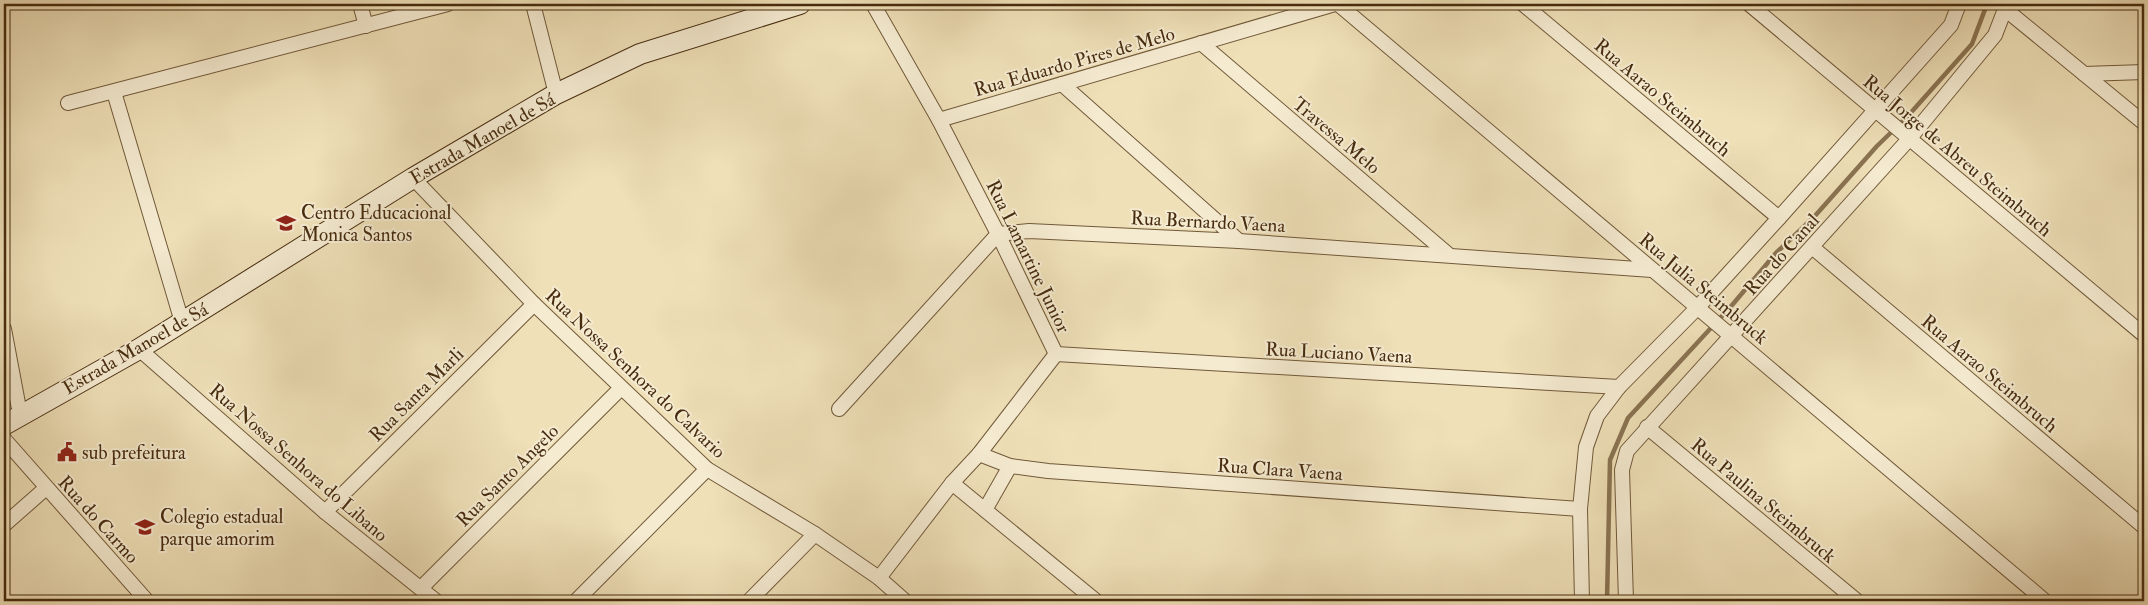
<svg xmlns="http://www.w3.org/2000/svg" width="2148" height="605" font-family="'IM FELL Double Pica',serif">
<style>
.lines{fill:none;stroke-linecap:round;stroke-linejoin:round}
.stream{stroke:#8a7352;stroke-width:4.5}
.minor-casing{stroke:#715939;stroke-width:16}
.secondary-casing{stroke:#472c0f;stroke-width:22}
.minor{stroke:#f5ebd1;stroke-width:14}
.secondary{stroke:#f5ebd1;stroke-width:20}
.labels{text-anchor:middle;stroke-width:4;stroke-linejoin:round;paint-order:stroke}
.street-label{font-size:19px;fill:#472c0f;stroke:#f5ebd1}
.poi-label{font-size:19px;fill:#472c0f;stroke:#f5ebd1;text-anchor:start}
</style>
<rect width="100%" height="100%" fill="#efe0b8"/>
<filter id="stains"><feTurbulence type="fractalNoise" baseFrequency=".004" numOctaves="4"/><feColorMatrix values="0 0 0 0 .2 0 0 0 0 .09 0 0 0 0 .02 0 0 0 .5 -.17"/></filter>
<radialGradient id="worn" r=".72"><stop offset=".6" stop-color="#630" stop-opacity="0"/><stop offset="1" stop-color="#630" stop-opacity=".3"/></radialGradient>
<g class="lines">
<path class="stream" d="M1607,601L1610,460L1628,418L1733,304L1776,253L1814,217L1877,146L1907,117L1972,44L1987,4"/>
<defs>
<g id="minor">
<path d="M360,4L366,26"/>
<path d="M533,4L556,94"/>
<path d="M873,4L939,120L998,234L1056,354"/>
<path d="M1338,4L2045,601"/>
<path d="M1523,4L1779,218"/>
<path d="M1749,4L2144,335"/>
<path d="M2005,9L2144,123"/>
<path d="M1201,43L1449,255"/>
<path d="M2084,74L2144,72"/>
<path d="M1062,84L1239,241"/>
<path d="M114,92L182,322"/>
<path d="M68,103L448,4"/>
<path d="M939,120L1335,4"/>
<path d="M413,178L534,304L707,469L815,534L879,578L905,601"/>
<path d="M1812,247L2144,527"/>
<path d="M4,329L20,414"/>
<path d="M139,349L325,512L436,601"/>
<path d="M1056,354L1619,387"/>
<path d="M839,409L998,234L1029,231L1239,241L1652,270"/>
<path d="M1647,427L1857,601"/>
<path d="M4,439L147,601"/>
<path d="M979,454L1010,466L1048,471L1580,509"/>
<path d="M952,483L1096,601"/>
<path d="M985,510L1010,466"/>
<path d="M325,512L534,304"/>
<path d="M4,525L46,488"/>
<path d="M879,578L952,483L979,454L1056,354"/>
<path d="M421,588L621,388"/>
<path d="M576,601L707,469"/>
<path d="M749,601L815,534"/>
<path d="M1582,601L1580,509L1586,447L1597,416L1619,387L1698,307L1779,218L1951,25L1959,4"/>
<path d="M1626,601L1622,470L1627,451L1910,138L1995,35L2005,9V4"/>
</g>
<path id="secondary" d="M4,425L139,349L413,178L556,94L640,54L800,4"/>
</defs>
<use href="#minor" class="minor-casing"/>
<use href="#secondary" class="secondary-casing"/>
<use href="#minor" class="minor"/>
<use href="#secondary" class="secondary"/>
</g>
<defs>
<symbol id="school-bare" viewBox="-9 -9 18 18"><path d="M0-5L7-2L0 1L-7-2ZM-4 1L0 2.5L4 1V4Q0 6-4 4Z" fill="#8f2418" stroke="#f5ebd1" stroke-width="2.5" paint-order="stroke"/></symbol>
<symbol id="civic-bare" viewBox="-9 -9 18 18"><path d="M-.6-6.5H3V-4.5H.6V-3L4-1V1h2V6H-6V1h2V-1L-.6-3ZM-1.2 2.5V6h2.4V2.5Z" fill="#8f2418" stroke="#f5ebd1" stroke-width="2.5" paint-order="stroke"/></symbol>
</defs>
<g fill-rule="evenodd">
<use href="#school-bare" x="272" y="209" width="28" height="28"/>
<use href="#civic-bare" x="53" y="438" width="28" height="28"/>
<use href="#school-bare" x="131" y="513" width="28" height="28"/>
</g>
<g class="labels">
<g class="street-label">
<text transform="translate(1074 61) rotate(-16)" y="7">Rua Eduardo Pires de Melo</text>
<text transform="translate(1663 97) rotate(40)" y="7">Rua Aarao Steimbruch</text>
<text transform="translate(1337 135) rotate(40)" y="7">Travessa Melo</text>
<text transform="translate(482 138) rotate(-30)" y="7">Estrada Manoel de Sá</text>
<text transform="translate(1958 155) rotate(40)" y="7">Rua Jorge de Abreu Steimbruch</text>
<text transform="translate(1208 221) rotate(3)" y="7">Rua Bernardo Vaena</text>
<text transform="translate(1781 254) rotate(-48)" y="7">Rua do Canal</text>
<text transform="translate(1029 256) rotate(64)" y="7">Rua Lamartine Junior</text>
<text transform="translate(1704 288) rotate(40)" y="7">Rua Julia Steimbruck</text>
<text transform="translate(135 348) rotate(-30)" y="7">Estrada Manoel de Sá</text>
<text transform="translate(1339 352) rotate(3)" y="7">Rua Luciano Vaena</text>
<text transform="translate(636 373) rotate(43)" y="7">Rua Nossa Senhora do Calvario</text>
<text transform="translate(1990 373) rotate(40)" y="7">Rua Aarao Steimbruch</text>
<text transform="translate(416 394) rotate(-45)" y="7">Rua Santa Marli</text>
<text transform="translate(299 462) rotate(41)" y="7">Rua Nossa Senhora do Libano</text>
<text transform="translate(1280 469) rotate(4)" y="7">Rua Clara Vaena</text>
<text transform="translate(507 475) rotate(-45)" y="7">Rua Santo Angelo</text>
<text transform="translate(1764 500) rotate(40)" y="7">Rua Paulina Steimbruck</text>
<text transform="translate(99 519) rotate(48)" y="7">Rua do Carmo</text>
</g>
<g class="poi-label">
<text x="301" y="219">Centro Educacional<tspan x="301" dy="22">Monica Santos</tspan></text>
<text x="82" y="459">sub prefeitura</text>
<text x="160" y="523">Colegio estadual<tspan x="160" dy="22">parque amorim</tspan></text>
</g>
</g>
<rect width="2148" height="605" fill="none" stroke="#efe0b8" stroke-width="20"/>
<rect x="5" y="5" width="2138" height="595" fill="none" stroke="#472c0f" stroke-width="2.5"/>
<rect x="10" y="10" width="2128" height="585" fill="none" stroke="#472c0f"/>
<rect width="100%" height="100%" filter="url(#stains)"/>
<rect width="100%" height="100%" fill="url(#worn)"/>
</svg>
